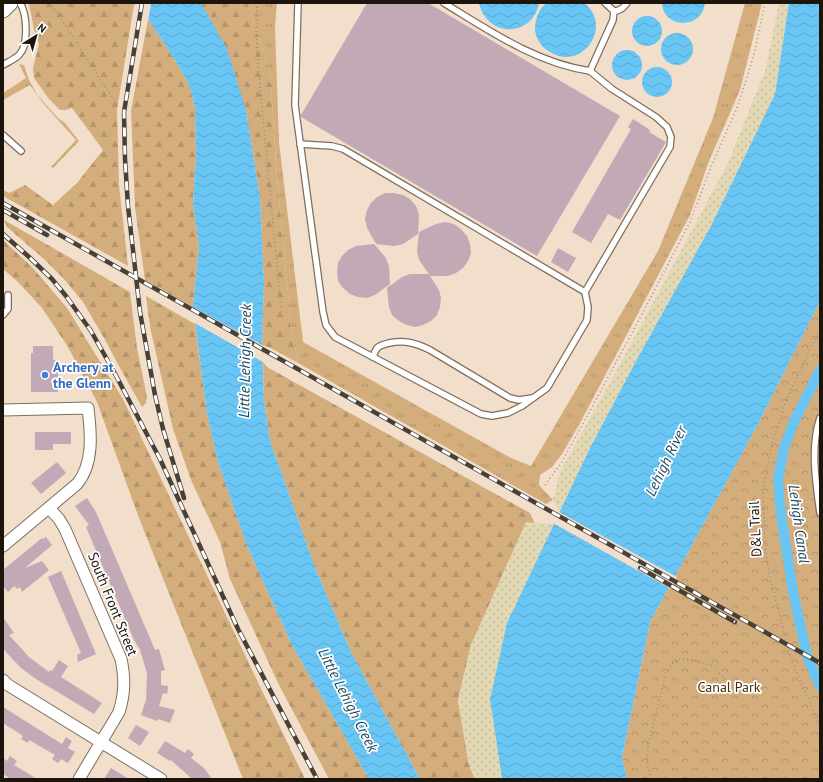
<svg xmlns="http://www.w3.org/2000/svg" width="823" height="782" font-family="'PT Sans',sans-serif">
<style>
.grass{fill:url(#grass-tufts)}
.forest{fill:url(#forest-firs)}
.sand{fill:url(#sand-dots)}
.park{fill:url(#park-crowns)}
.water{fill:url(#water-waves)}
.pier{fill:#f1dfcb}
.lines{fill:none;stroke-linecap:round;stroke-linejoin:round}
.canal{stroke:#69c6f4;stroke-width:10}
.building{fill:#c2a9b6}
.service-casing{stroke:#7e6e5c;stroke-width:8}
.minor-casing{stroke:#7e6e5c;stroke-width:13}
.secondary-casing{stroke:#7e6e5c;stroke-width:17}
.path{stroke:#998c7d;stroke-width:1.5;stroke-dasharray:1 3;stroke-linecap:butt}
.service{stroke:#fff;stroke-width:5.5}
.minor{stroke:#fff;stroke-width:11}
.secondary{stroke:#fff;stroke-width:15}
.rail-casing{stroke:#483f36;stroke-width:4.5}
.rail{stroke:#fff;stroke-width:3;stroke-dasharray:9;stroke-linecap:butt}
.shop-dot{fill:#3f7fe0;stroke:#fff;stroke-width:1.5}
.labels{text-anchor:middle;stroke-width:3.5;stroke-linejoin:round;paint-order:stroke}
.shop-label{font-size:14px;font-weight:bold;fill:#366cbe;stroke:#fff;text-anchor:start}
.street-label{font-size:14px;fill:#1b150e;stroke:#fff}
.park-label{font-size:14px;fill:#432c0c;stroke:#fff}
.water-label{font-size:15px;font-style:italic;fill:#21495d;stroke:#fff}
</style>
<defs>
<pattern id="grass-tufts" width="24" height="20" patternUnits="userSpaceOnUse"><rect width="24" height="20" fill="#d4ad7d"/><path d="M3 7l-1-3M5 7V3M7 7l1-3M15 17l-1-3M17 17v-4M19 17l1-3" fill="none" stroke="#b5946b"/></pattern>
<pattern id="forest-firs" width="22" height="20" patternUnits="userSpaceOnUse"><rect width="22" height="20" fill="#d4ad7d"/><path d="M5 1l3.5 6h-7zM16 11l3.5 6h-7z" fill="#b5946b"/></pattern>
<pattern id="sand-dots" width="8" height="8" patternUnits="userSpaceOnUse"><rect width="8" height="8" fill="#e2d9b4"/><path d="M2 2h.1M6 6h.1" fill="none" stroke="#c1b99a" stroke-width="1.8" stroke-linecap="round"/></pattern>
<pattern id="park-crowns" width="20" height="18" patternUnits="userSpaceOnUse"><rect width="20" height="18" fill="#d4ad7d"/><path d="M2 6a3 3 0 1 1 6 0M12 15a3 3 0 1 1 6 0" fill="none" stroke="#b5946b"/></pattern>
<pattern id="water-waves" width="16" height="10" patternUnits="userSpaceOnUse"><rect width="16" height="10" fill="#69c6f4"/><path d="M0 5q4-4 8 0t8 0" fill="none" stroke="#5aa9d0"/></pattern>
</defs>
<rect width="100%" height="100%" fill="#f1dfcb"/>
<g class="grass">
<path d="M248,3H277L275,27L279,142L303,342L511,458L531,466L658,251L713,118L745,3H762L740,90L709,161L690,215L580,423L562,454L552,467L540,475L539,485L553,500L546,504L298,363L291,325L277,176L270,73Z"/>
<path d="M19,64L24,65L29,80L38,96L59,119L64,122L79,141L53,168L51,167L76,140L42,102L30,85L3,100V93L26,78Z"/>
</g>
<g class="forest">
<path d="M29,3H132L134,5L117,110L119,185L128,266L3,196V190L9,193L25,185L53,205L77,183L103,150L72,108L65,110H60L49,99L34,78L33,68L39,44L34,30Z"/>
<path d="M201,3H248L270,73L277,176L291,325L298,363L271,348L262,345L264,283L260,198L246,110Z"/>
<path d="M148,19L173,57L189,84L195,107L196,155L193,204L199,246L193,307L145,280L135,207L131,111Z"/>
<path d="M4,220L130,292L137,348L147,397L146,403L142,407L120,368L104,338L83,302L64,279L44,259L7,227Z"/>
<path d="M3,240L33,268L67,308L123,399L254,674L305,779H243L139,518L97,402L68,347L42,308L19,283L3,269Z"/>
<path d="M146,296L195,324L207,414L218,462L247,546L292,645L369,779H329L279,685L230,579L220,542L191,480L173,429L150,327Z"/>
<path d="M263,362L267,367L530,513L535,524L526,523L471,645L458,700L469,765L475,779H420L352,654L316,570L270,441L264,402Z"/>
</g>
<g class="sand">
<path d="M779,3H789L775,94L712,224L636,361L589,450L560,513L553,500L560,472L618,368L729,161L765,71Z"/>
<path d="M526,522L554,524L507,623L490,699L502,779H475L469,765L458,700L471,645Z"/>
</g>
<path class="park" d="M820,301V448L818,474L820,486V779H627L622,758L650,622L757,426Z"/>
<g class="water">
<path d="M132,3H201L227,49L246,110L260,198L264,283L262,345L264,402L270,441L316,570L352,654L420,779H369L292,645L247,546L218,462L207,414L193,307L199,246L193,204L196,155L195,107L189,84L173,57L148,19Z"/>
<path d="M479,3H539C532,38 487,38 479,3Z"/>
<path d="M547,3H584C614,26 582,72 550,52C542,48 536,39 535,30C535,20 538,9 547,3Z"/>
<path d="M662,3H705C702,30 663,29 662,3Z"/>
<path d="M789,3H820V301L757,426L650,622L622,758L627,779H502L490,699L507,623L589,450L636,361L712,224L775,94Z"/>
<circle cx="647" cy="31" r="15"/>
<circle cx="677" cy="49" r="16"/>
<circle cx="627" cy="65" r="15"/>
<circle cx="657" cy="82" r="15"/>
</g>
<g class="pier">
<path d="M135,3H151L148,22L134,8Z"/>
<path d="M191,306L262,345L263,362L193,322Z"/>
<path d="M559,512L677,577L671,589L553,523Z"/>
</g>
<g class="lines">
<path class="canal" d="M820,370L793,424L784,448L778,479L781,515L793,592L807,656L820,686"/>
</g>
<g class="building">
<path d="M367,3H428L620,116L537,256L301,117V115Z"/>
<path d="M633,119L650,130L649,132L666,142L620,220L608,214L591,243L572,232L631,129L628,127Z"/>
<path d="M385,193H394L403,195L410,199L416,206L419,215L418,234L403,244L394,246L376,244L367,228L365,219L367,210L371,203L377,197Z"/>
<path d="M445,222L454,224L461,229L467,236L470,244L471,253L468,261L463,268L456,273L448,276H430L439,290L441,298L440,307L437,315L431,321L423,325L415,327L407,325L399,321L392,315L389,307L387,288L402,277L410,274H429L419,260L417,251L419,232L436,224Z"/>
<path d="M374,244L386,258L389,266L390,284L375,295L367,298L358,297L350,294L343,288L338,281L337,272L338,263L342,256L348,250L356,246Z"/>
<path d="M558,248L576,258L568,272L551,262Z"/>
<path d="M33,346H53V360H58V392H31V353H33Z"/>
<path d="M35,432H71V444H53V450H35Z"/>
<path d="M57,462L66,473L41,494L31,483Z"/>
<path d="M87,498L96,512L155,650L159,649L165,670L161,671V685L168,686V689L167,694L163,693L159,706L175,710L170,723L158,719L157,721L141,715L146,700L147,673L139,647H138L134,640L86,527L89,525L75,506Z"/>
<path d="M46,537L52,545L25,568L42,561L49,570L22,592L20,587L17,589L14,586L8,592L3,586V570L42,538L43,539Z"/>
<path d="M61,571L96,654L78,662L77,655L81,653L48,577Z"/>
<path d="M3,617L14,633L9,635L29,657L49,672L50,670L52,671L59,660L68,666L61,677L102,703L94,714L36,679L21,668L3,649Z"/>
<path d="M3,707L62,744L66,737L72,741L68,748L75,752L68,763L61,759L58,763L52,759L55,755L29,740L28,743L21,739L23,736L3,723Z"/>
<path d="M136,725L149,732L140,746L128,738Z"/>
<path d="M165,741L185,753L188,749L194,754L191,758L204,768L212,779H192L171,760L170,761L157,753Z"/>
<path d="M10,756L17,761L14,765L37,779H11L3,774V758L7,761Z"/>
<path d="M111,768L129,779H104Z"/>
</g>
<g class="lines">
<defs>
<g id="service">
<path d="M298,3L295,105L323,312L326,325L335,337L481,414L492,416L508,413L522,406L547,388L587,320L588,307L585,292L670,147L671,137L667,127L656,117L612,89L590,71L613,20L614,11L605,3"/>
<path d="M444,3C490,31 536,63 590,71"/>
<path d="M614,11C620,11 623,8 627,3"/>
<path d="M3,65C8,62 15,59 19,55C29,45 27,14 20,3"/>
<path d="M3,135L21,151"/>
<path d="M300,144L332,146L343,149L585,292"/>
<path d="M3,315L8,309V295"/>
<path d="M373,357C374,354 375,351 377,348C380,345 385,344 389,343C405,340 416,343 430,350L510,398L519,400L532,398"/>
<path d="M820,418C810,447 816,483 820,513"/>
</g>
<g id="minor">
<path d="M3,410L88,408C91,433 94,464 77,484L3,546"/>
<path d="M49,508L59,519L65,529L121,659C125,678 125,693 119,712L79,779"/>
<path d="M3,680L8,685L161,779"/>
</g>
<path id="secondary" d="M3,10L10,3"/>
</defs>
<use href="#service" class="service-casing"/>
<use href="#minor" class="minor-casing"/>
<use href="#secondary" class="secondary-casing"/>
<g class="path">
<path d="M49,3C74,34 92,70 116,102"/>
<path d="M257,3L256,29L258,65L281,307"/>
<path d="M820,332L810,349L786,401L773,440L766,472L763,494L765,543L769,574L791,659L820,727"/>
<path d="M545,485L560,465L584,422L640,318L690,222L711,167L737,108L747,78L755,50L765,3"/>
<path d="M651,779L647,764L648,746L666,673L671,665L680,659L693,660L713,666L729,684"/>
</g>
<use href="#service" class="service"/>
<use href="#minor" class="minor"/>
<use href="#secondary" class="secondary"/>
<defs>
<g id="rail">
<path d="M142,3L124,112L125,159L128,206L140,312L155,395L163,429L184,498"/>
<path d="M3,203L820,663"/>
<path d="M3,210L47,235"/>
<path d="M3,234L29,257L52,279L66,296L91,331L113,370L160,459L238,629L317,779"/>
<path d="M640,568L735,622"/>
</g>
</defs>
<use href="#rail" class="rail-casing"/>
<use href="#rail" class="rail"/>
</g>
<circle class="shop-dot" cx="45" cy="375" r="4"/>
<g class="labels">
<g class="shop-label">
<text x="53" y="372">Archery at<tspan x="53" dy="16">the Glenn</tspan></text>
</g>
<g class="street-label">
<text transform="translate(755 529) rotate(-93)" y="5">D&amp;L Trail</text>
<text transform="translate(113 604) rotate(68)" y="5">South Front Street</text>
</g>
<g class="park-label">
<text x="729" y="692">Canal Park</text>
</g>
<g class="water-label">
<text transform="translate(245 361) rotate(-89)" y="5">Little Lehigh Creek</text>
<text transform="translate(666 461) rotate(-64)" y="5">Lehigh River</text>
<text transform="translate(799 524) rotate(82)" y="5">Lehigh Canal</text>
<text transform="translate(348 700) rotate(63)" y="5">Little Lehigh Creek</text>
</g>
</g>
<rect width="823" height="782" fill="none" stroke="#1b150e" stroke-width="8"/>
<g transform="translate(36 36) rotate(37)" stroke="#ffffff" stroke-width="3" paint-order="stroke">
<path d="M0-3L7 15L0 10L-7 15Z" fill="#1b150e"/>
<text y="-6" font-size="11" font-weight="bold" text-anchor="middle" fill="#1b150e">N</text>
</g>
</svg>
